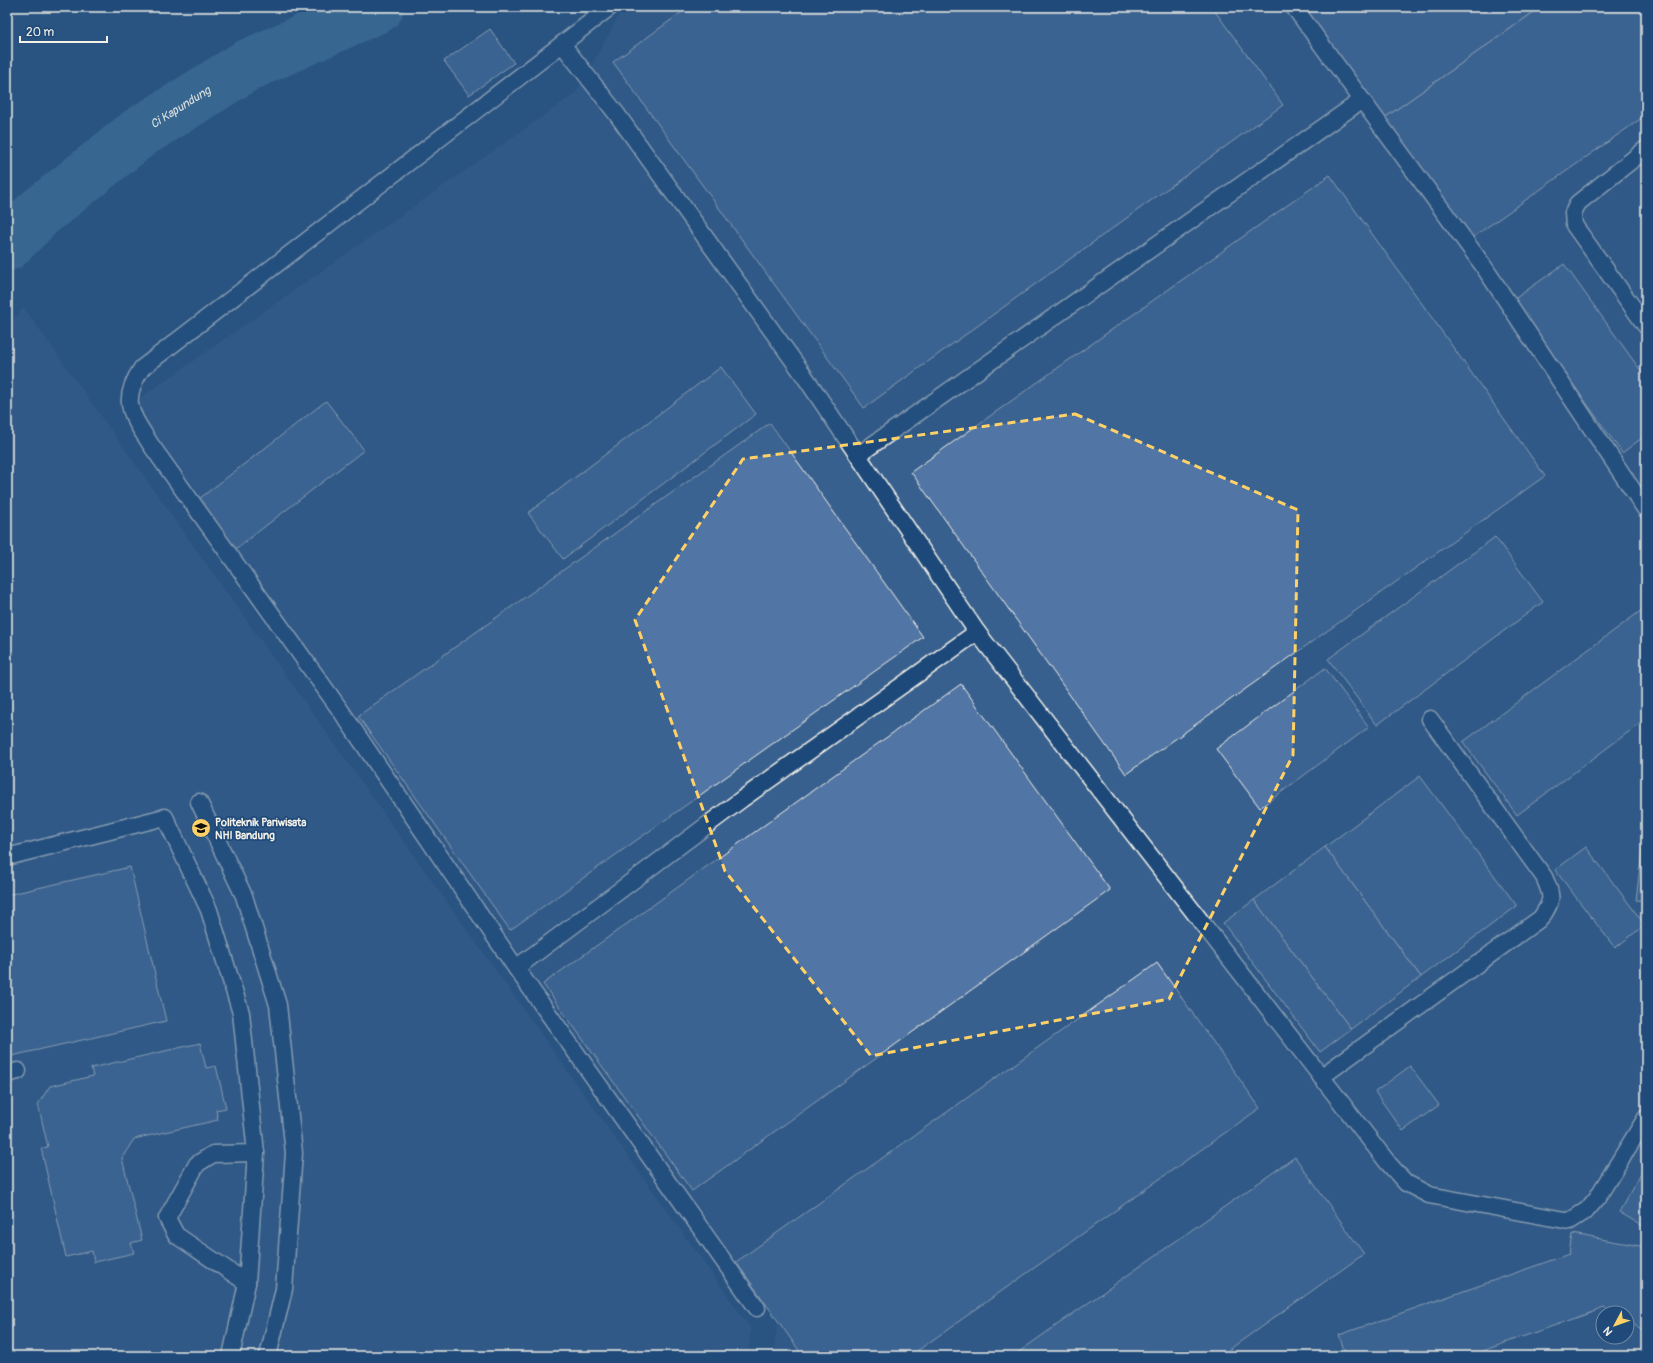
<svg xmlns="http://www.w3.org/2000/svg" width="1653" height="1363" font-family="Pangolin,sans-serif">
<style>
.built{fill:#39608e;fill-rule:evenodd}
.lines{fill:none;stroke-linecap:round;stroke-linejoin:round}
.river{stroke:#467ea2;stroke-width:52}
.building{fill:#5175a4;stroke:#f4f1e8}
.lane-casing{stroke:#f4f1e8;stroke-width:19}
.lane{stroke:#1f4a7a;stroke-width:16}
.marked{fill:none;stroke:#ffd166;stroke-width:3;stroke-dasharray:8 5;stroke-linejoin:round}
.labels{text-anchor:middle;stroke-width:3.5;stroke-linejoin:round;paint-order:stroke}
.poi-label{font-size:11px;font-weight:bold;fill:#f4f1e8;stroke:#1f4a7a;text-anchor:start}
.water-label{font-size:12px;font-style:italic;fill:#dae0de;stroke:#1f4a7a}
</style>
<rect width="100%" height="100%" fill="#295382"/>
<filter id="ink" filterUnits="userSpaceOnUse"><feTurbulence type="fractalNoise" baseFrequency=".025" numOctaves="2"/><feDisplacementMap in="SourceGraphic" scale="8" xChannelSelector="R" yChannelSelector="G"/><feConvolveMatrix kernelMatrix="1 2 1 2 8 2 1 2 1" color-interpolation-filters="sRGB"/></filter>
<g filter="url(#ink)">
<g class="built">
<path d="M624,7H1646V1356H773L778,1320L129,406L576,93ZM1603,1313H1627V1337H1603Z"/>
<path d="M24,308L751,1329L748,1356H7V327Z"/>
</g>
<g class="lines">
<path class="river" id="s1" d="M7,245L38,214L139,133L246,66L378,7"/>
</g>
<g class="building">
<path d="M689,7H1212L1283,105L864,408L613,62Z"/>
<path d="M1304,7H1541L1383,119Z"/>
<path d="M1541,7H1646V115L1469,240L1383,119Z"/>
<path d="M490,29L514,63L469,95L444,61Z"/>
<path d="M1330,175L1545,476L1126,774L911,472Z"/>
<path d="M1564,264L1646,378V435L1622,453L1513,300Z"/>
<path d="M721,367L756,414L563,559L528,513Z"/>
<path d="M326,401L364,450L233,551L195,502Z"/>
<path d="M770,423L923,637L510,930L358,716Z"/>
<path d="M1495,537L1543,602L1377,725L1328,659Z"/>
<path d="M1646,607V719L1517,815L1463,742Z"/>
<path d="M1325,668L1369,727L1260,808L1216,749Z"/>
<path d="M961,684L1110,890L692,1191L543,984Z"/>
<path d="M1420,776L1517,906L1421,977L1325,847Z"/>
<path d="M1646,816V901L1636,900Z"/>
<path d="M1325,847L1421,977L1351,1029L1254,900Z"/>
<path d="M1586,847L1645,925L1615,948L1555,870Z"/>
<path d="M130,867L166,1021L7,1057V895Z"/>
<path d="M1254,900L1351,1029L1320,1052L1223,923Z"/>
<path d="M1157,963L1260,1108L910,1356H803L736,1262Z"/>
<path d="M200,1043L206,1068L216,1066L226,1108L216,1110L218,1120L134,1139L122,1158L142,1240L131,1243L134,1253L94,1262L92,1251L66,1257L41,1148L48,1147L38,1104L50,1086L93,1076L91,1068Z"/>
<path d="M1410,1066L1439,1105L1403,1131L1375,1092Z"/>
<path d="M1295,1157L1364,1254L1220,1356H1013Z"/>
<path d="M1646,1164V1228L1619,1212Z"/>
<path d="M1572,1234L1646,1247V1333L1627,1321V1313H1613L1604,1308L1468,1356H1346L1339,1335L1569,1254Z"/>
</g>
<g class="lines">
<defs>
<g id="lane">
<path d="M610,7L142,368C119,402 132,415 151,445L341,711L516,968L757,1308"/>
<path d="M1294,7L1482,264L1646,510"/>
<path d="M562,44L616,113L803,374L977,632L1388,1163L1406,1183L1429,1195L1570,1221L1587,1210L1597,1198L1646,1118"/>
<path d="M1646,149L1578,203L1573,213L1574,225L1646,326"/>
<path d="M858,455L1362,100"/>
<path d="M199,802L244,896L278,1005L294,1153L284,1289L268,1356"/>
<path d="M7,857L165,817L209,910L241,1013L256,1153L247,1283L231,1356"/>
<path d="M516,968L742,799L977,632"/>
<path d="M7,1074L18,1071"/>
<path d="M1321,1077L1541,918C1553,900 1553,897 1544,877L1430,719"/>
<path d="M247,1283L176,1235L167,1218L197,1164L213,1154L256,1153"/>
</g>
</defs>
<use href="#lane" class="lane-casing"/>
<use href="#lane" class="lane"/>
</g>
</g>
<path d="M0 0H1653V1363H0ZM1075,414L1298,510L1293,755L1169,999L871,1056L725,871L635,620L743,459Z" fill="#295382" fill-opacity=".55" fill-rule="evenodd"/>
<path class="marked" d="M1075,414L1298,510L1293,755L1169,999L871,1056L725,871L635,620L743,459Z"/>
<defs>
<symbol id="university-disc" viewBox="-11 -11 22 22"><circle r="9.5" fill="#ffd166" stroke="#1f4a7a"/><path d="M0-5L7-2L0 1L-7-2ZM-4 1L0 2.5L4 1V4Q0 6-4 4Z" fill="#111"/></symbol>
</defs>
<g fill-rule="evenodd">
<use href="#university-disc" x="190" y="817" width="22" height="22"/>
</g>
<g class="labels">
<g class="poi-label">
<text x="215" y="826">Politeknik Pariwisata<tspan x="215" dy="13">NHI Bandung</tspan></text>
</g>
<g class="water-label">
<text dy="4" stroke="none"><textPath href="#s1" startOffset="222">Ci Kapundung</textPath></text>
</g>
</g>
<rect width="1653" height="1363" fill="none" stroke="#1f4a7a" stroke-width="24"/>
<rect x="12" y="12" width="1629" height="1339" fill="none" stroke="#f4f1e8" stroke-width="1.5" filter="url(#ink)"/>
<g transform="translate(1615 1325) rotate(229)"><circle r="19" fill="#1f4a7a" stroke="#748da6"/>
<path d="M0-3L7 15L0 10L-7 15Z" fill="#ffd166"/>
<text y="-6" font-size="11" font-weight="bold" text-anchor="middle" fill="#f4f1e8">N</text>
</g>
<path d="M20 36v6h87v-6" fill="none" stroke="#f4f1e8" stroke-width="2"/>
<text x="26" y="36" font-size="12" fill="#f4f1e8" stroke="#1f4a7a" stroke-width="3" paint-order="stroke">20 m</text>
</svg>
